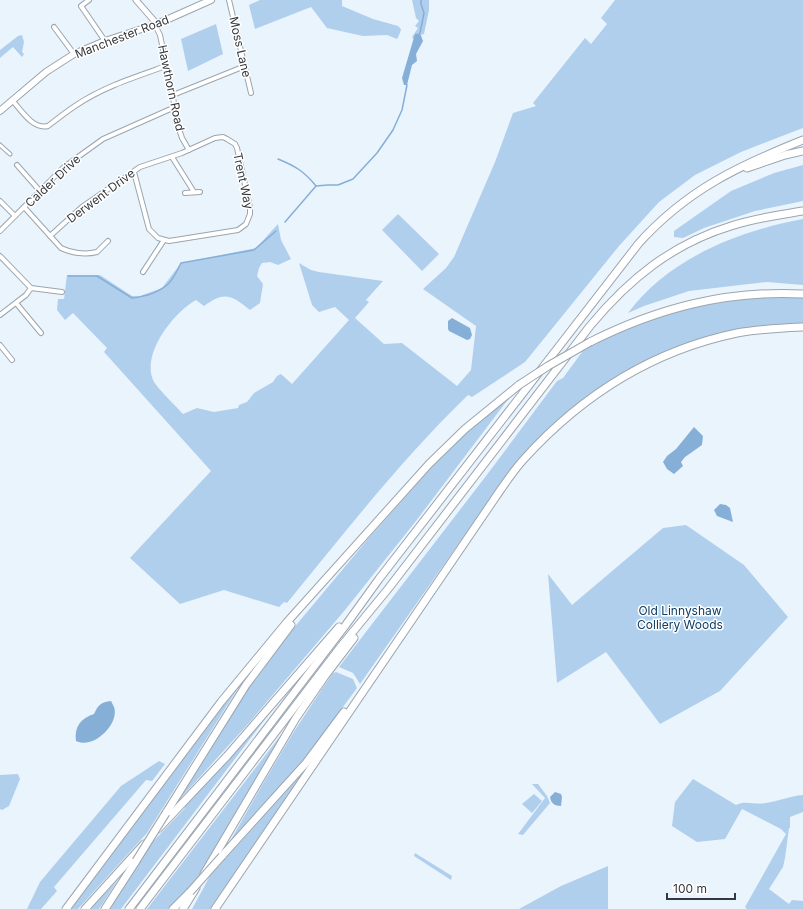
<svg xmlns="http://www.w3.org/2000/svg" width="803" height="909" font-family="Inter,sans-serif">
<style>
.green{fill:#b0cfed}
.water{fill:#86afd7}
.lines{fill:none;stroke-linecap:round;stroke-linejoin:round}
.stream{stroke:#86afd7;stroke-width:1.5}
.pedestrian-casing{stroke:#9ca5ae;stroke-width:5}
.minor-casing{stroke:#9ca5ae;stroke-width:6}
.tertiary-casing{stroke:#9ca5ae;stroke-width:7}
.primary-casing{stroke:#9ca5ae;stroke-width:8}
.motorway-casing{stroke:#9ca5ae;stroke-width:9}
.pedestrian{stroke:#fff;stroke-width:3}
.minor{stroke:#fff;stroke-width:4}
.tertiary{stroke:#fff;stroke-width:5}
.primary{stroke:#fff;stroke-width:6}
.motorway{stroke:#fff;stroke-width:7}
.motorway-bridge-casing{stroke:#9ca5ae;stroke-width:9;stroke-linecap:butt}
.motorway-bridge{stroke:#fff;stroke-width:7}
.labels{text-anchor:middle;stroke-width:3;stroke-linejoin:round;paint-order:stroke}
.street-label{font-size:12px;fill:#35383c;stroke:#fff}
.park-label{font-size:12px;fill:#0e3c62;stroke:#fff}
</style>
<rect width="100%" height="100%" fill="#eaf4fd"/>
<g class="green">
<path d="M260,0H342V6L373,19L398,26L401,29L400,33L397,39L387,35L363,36L327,28L311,7L255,29L249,5Z"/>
<path d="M412,0H429V10L424,34L421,35L420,33L416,34L414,40L412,37L418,28L415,26L419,21L416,18Z"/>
<path d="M615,0H803V128L741,152L695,175L659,202L619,246L525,362L472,397L468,395C402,459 345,532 287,603L284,602L279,607L224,590L180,604L130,558L211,471L104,352L107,348L73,313L65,320L57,310L58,299H64L67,275H100L132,296H140L162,288L181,263L256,248L278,224L281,240L291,259L278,265L270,262L262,263L259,268L257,276L263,284L260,303L250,310C231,295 225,291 204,306L196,300C173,313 140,355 154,382C159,390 176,406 183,414L197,408L214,412L238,408L239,405L247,402L254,393L273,382L277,376L281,374L292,384L349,320L335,307L319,312L312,305L299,263L311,270L319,272L383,281L366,300L369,302L355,318L384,344L402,343L457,386L471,370L476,326L423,289L446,268L454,257L495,162L513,113L536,106L533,103L585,38L591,44L607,24L601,18Z"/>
<path d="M216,24L223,54L188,71L181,39Z"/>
<path d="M22,35L24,42L22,52L24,54L22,57L13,47L0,58V50L18,36Z"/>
<path d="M803,165V201L755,211L704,228L683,238L674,237V231L731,191L774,173Z"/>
<path d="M398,214L439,254L422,271L382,230Z"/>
<path d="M803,219V285L767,282L689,291L644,306L628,313C668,259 738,231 803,219Z"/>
<path d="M788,297L803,298V324H786L744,329L698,340L648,360L607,382L574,407L537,440L515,466L485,506L360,684L353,673L339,667L486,476L557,381L563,378L585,348L628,326L695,306L742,298Z"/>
<path d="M512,394L416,521L345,610L249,723L178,801L239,701L277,648L368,539L437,461L462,435Z"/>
<path d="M686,525L744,565L788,617L720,691L660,724L606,652L557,683L548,574L572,605L663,528Z"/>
<path d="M336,672L353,679L357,688L312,749L292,774L229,843L261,787L293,733L322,689L333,673Z"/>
<path d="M243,680L147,833L78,909H69Z"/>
<path d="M278,702L121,909H108L147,848L185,808L184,807Z"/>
<path d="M287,727L198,878L169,909H147Z"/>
<path d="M159,761L165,764L152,781L146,780L54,887L57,891L41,909H27L40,882L121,786Z"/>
<path d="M18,774L20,779L9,806L2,810L0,809V775Z"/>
<path d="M300,776L301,777L212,909H192L210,876Z"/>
<path d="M693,779L736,805C745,800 756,805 766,803C780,801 789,796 803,795V812L790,817V828H789L785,858L783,867L769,889L789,904L792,900L803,901V909H747L745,907L786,834L781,829L742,809L725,839L697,842L672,826L675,802Z"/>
<path d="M532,784H538L547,796L550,803L523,835L518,834L545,798Z"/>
<path d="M534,794L542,801L532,813L522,804Z"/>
<path d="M415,853L452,876L451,880L414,856Z"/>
<path d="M608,866V909H519L561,886Z"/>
<path d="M118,880L99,909H90Z"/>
</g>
<g class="water">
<path d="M420,33L423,41L416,54L417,61L412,65L407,85H404L402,78L415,34Z"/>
<path d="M452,318L470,328L472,335L470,339L467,340L449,331L448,329V321Z"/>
<path d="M694,427L703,436L702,445L685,457L681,462L683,466L674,474L667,469L663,462L667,456L676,449Z"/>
<path d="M720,504L726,505L730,508L733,522L717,516L714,510Z"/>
<path d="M111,701C112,703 113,705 114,707C120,723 94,750 76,741C74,727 81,718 94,714C98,705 101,702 111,701Z"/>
<path d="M555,792L561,794L562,797L561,806C554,806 551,803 550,797Z"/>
</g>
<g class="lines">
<g class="stream">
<path d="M420,33L424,13L421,4V0"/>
<path d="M278,159C295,166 304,171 316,186"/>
<path d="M285,222L316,186L328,185H338L353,179L377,153L393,130L402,110L407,85"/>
<path d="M68,276H97L132,298C138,298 142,296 148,295C168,288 172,282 181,263L254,250L276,231"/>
</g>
<defs>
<path id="pedestrian" d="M0,145L10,154"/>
<g id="minor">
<path d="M89,0L81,6L105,41"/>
<path d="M229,0L251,93"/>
<path d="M155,25L160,35L180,132L182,138L189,150"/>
<path d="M54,27L74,54"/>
<path d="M173,95L245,66"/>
<path d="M12,100C21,110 33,130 48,126C57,119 66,112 75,106C103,87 135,77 166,66"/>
<path d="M172,157L194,192"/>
<path d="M17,165L40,191"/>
<path d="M185,193L200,192"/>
<path d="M0,201L15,216"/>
<path d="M24,207L61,248C71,253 85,255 97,252L108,241"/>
<path d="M0,231L64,167L103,139L175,107"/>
<path d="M50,236L82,207L140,167L182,153L215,138L223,137L227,139L235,144L237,148L250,208V214L246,224L238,230L169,241L158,238L149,229L134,172"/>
<path d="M0,256L31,288L62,292"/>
<path d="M143,272L164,240"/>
<path d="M16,303L41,333"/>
<path d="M0,315L26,295L31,288"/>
<path d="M0,345L12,360"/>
</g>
<path id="tertiary" d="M136,0L157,24"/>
<path id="primary" d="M0,111L46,72L74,54L105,41L157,24L211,0"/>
<g id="motorway">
<path d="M747,168L785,155L803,151"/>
<path d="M590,342C658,308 726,290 803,294"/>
<path d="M166,813L246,685L291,625"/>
<path d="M158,829L227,756L339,627"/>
<path d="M222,856L306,763L344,712"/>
<path d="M204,874L296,718L325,676L354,638"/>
<path d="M66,909L221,702L287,622L429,464L465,429L519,385"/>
<path d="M85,909L144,844"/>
<path d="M105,909L136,861"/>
<path d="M129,909L345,626L379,579L639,243C687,190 738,166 803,140"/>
<path d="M140,909L342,645L388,589L590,326C629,279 672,244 731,226C755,218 779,215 803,211"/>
<path d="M173,909L190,892"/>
<path d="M183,909L196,888"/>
<path d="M215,909L495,498C504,485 513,471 524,459C582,395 651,351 737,333C758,329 781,328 803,327"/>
</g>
</defs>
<use href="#pedestrian" class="pedestrian-casing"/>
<use href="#minor" class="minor-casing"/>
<use href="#tertiary" class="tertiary-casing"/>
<use href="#primary" class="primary-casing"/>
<use href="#motorway" class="motorway-casing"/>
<use href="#pedestrian" class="pedestrian"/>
<use href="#minor" class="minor"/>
<use href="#tertiary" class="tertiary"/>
<use href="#primary" class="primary"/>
<use href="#motorway" class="motorway"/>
<defs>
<g id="motorway-bridge">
<path d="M519,385L548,366L590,342"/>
<path d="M136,861L166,813"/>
<path d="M190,892L222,856"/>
</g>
</defs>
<use href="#motorway-bridge" class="motorway-bridge-casing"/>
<use href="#motorway-bridge" class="motorway-bridge"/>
</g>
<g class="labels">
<g class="street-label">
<text transform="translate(122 37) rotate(-21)" y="4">Manchester Road</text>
<text transform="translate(240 47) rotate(77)" y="4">Moss Lane</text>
<text transform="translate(171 88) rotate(78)" y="4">Hawthorn Road</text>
<text transform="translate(53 181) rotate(-43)" y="4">Calder Drive</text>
<text transform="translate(243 181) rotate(78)" y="4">Trent Way</text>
<text transform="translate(101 196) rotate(-37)" y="4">Derwent Drive</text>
</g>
<g class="park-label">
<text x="680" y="615">Old Linnyshaw<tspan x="680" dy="14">Colliery Woods</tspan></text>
</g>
</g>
<path d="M667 893v6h68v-6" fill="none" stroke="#35383c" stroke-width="2"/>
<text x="673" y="893" font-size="12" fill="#35383c" stroke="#ffffff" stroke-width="3" paint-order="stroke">100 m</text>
</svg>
